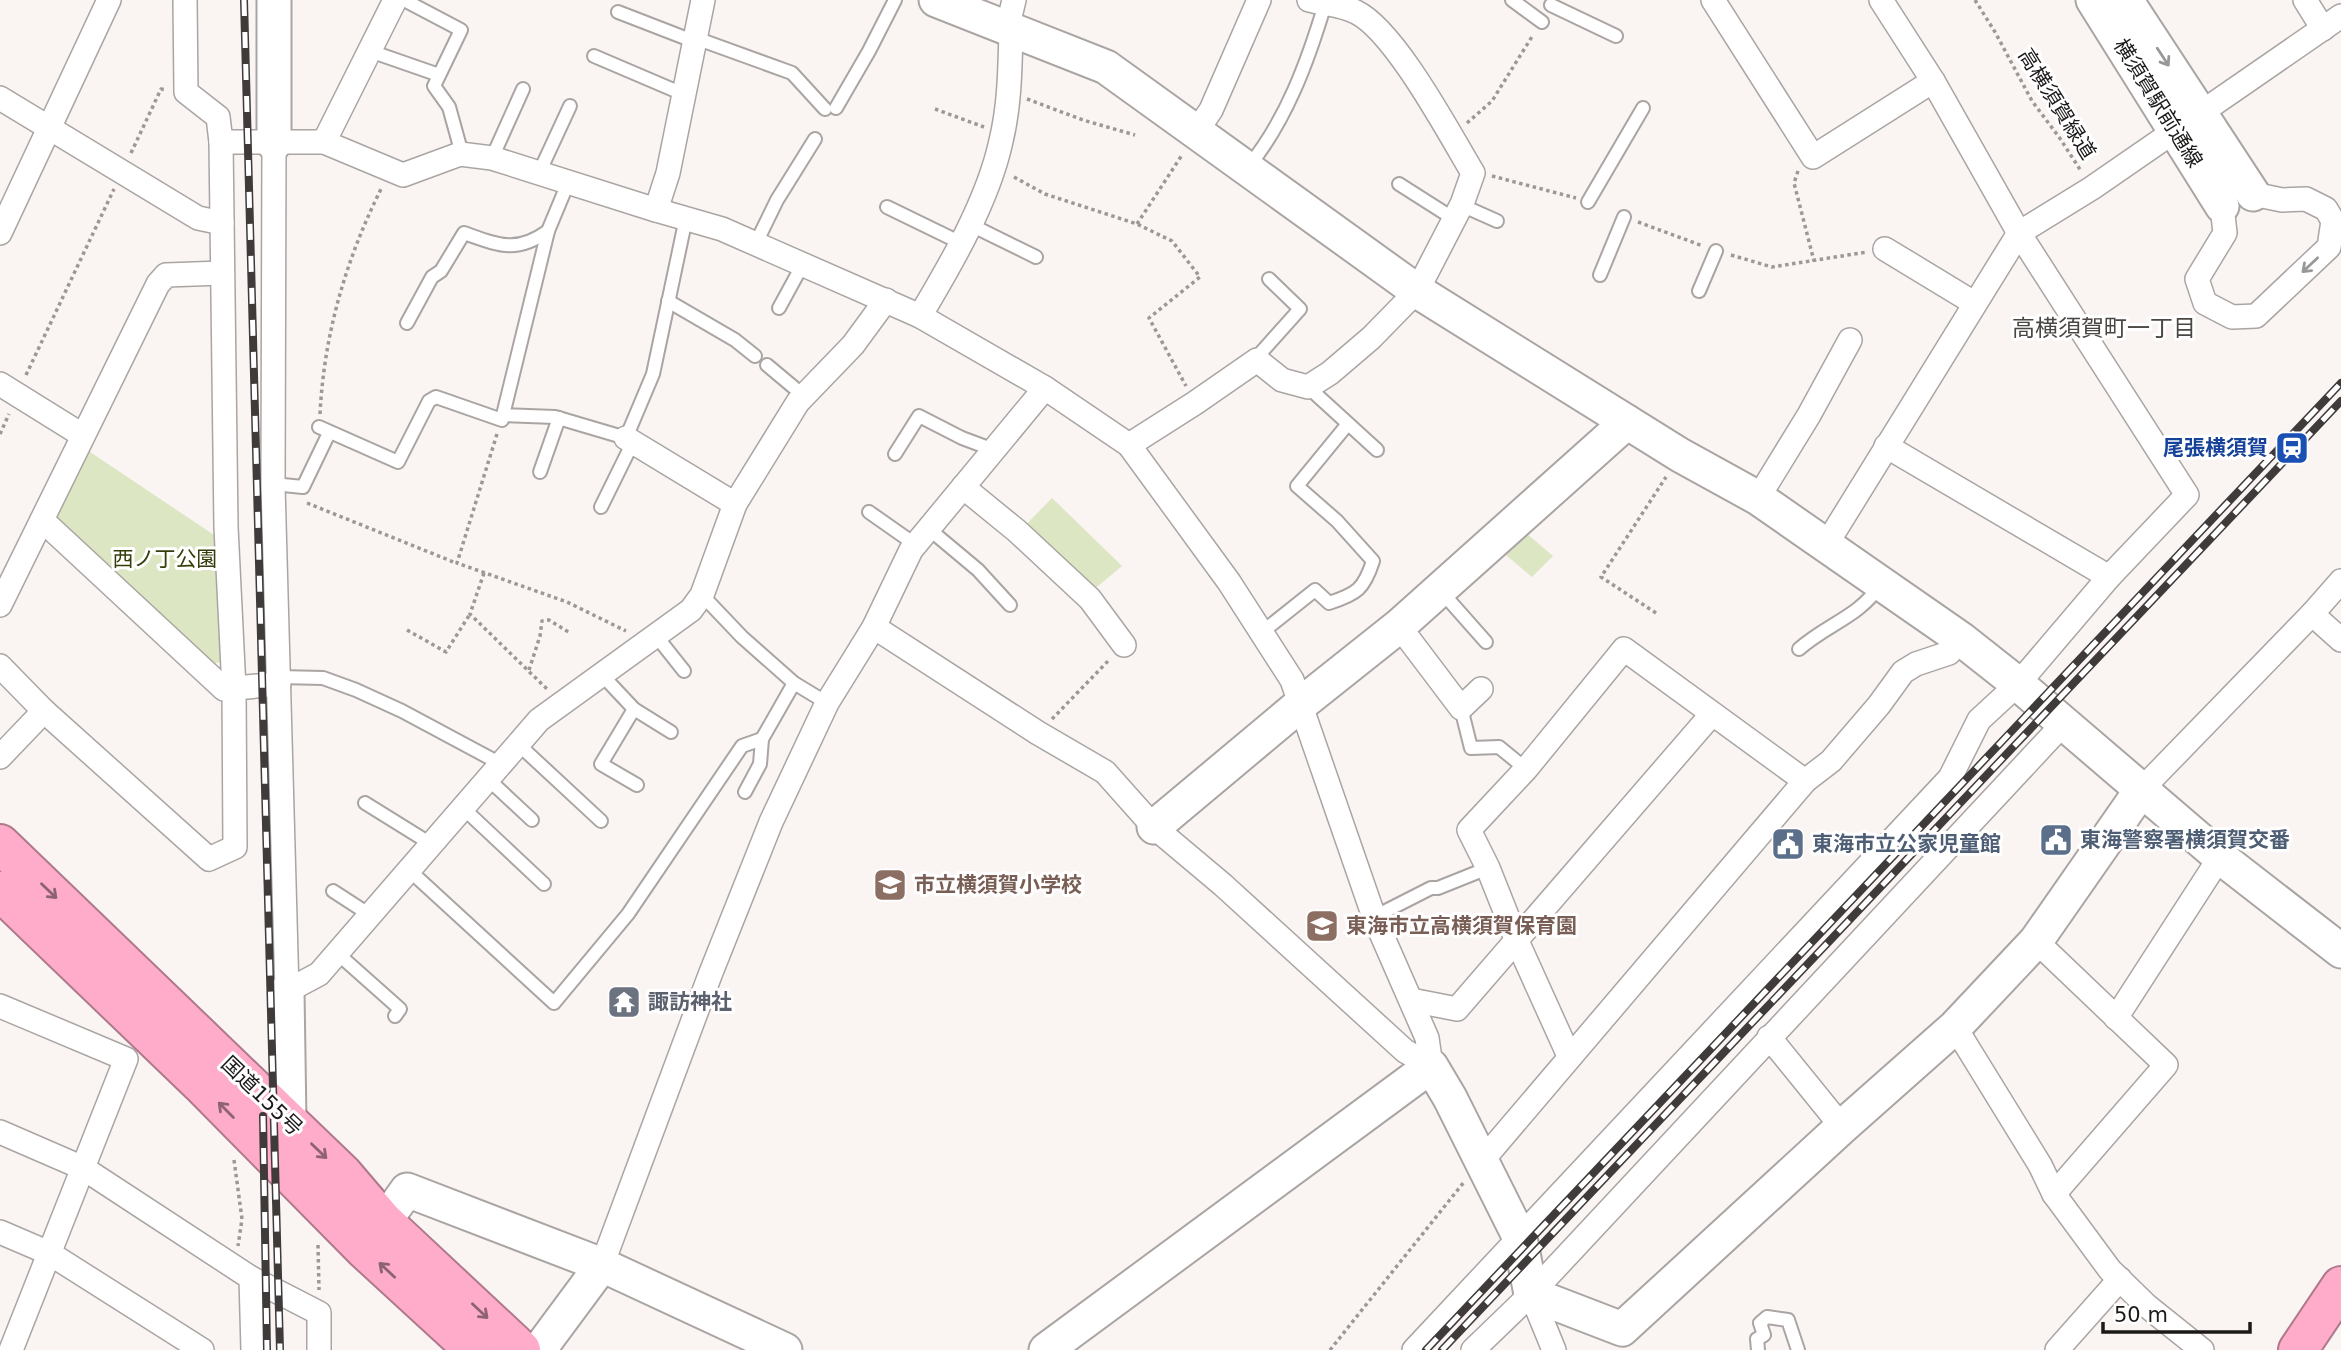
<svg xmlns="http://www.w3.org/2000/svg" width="2341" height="1350" font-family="'DejaVu Sans','Noto Sans JP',sans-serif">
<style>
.green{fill:#dce6c2}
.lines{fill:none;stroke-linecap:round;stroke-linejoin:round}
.lane-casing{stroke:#aaa5a3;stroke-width:16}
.street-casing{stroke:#aaa5a3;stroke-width:26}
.secondary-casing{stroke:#aaa5a3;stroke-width:37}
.highway-casing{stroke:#af798c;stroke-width:42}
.path{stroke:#9d9897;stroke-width:3.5;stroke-dasharray:3.5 3.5;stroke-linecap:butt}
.lane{stroke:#fff;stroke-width:12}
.street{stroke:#fff;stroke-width:23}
.secondary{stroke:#fff;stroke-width:33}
.highway{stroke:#feacca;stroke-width:38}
.rail-casing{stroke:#3e3b3a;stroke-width:8}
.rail{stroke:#fff;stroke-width:5;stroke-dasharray:16;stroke-linecap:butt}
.oneway{stroke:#999898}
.oneway2{stroke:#8d6372}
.labels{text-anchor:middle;stroke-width:6;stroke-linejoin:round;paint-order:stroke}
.street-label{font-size:21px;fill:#1c1a19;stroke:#fff}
.transit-label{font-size:21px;font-weight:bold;fill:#164399;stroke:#fff;text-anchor:end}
.park-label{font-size:21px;fill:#343e08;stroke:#fff}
.service-label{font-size:21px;font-weight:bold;fill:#4e5e75;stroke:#fff;text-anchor:start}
.education-label{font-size:21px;font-weight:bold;fill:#785e54;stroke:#fff;text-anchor:start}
.worship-label{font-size:21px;font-weight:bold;fill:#5b616d;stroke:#fff;text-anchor:start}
.neighbourhood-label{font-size:23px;fill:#4a4644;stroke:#fff}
</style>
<rect width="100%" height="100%" fill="#faf4f2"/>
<g class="green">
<path d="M90,452L217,537L220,662L210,665L55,524V513L81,453Z"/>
<path d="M1052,498L1122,566L1086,596L1019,532Z"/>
<path d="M1527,534L1553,556L1532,577L1506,555Z"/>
</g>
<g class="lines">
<defs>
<g id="lane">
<path d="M404,0L461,30L434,86L449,107L462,154"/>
<path d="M1512,0L1542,22"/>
<path d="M1551,5L1616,36"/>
<path d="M618,12L693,41L701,40L792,73L825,109"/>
<path d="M370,51L439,75"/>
<path d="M594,56L683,94"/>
<path d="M836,108L869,51L895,0"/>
<path d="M492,158L523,89"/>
<path d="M1248,167C1286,121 1308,61 1325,4"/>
<path d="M539,173L570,106"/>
<path d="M568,183L548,231L503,415L555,417L626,438L653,374L686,218"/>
<path d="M1399,184L1454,219"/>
<path d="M1588,202L1643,108"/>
<path d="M1461,205L1497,221"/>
<path d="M887,207L961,243"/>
<path d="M971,225L1036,257"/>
<path d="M756,243L777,200L815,139"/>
<path d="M1600,275L1624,217"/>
<path d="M1699,291L1716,251"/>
<path d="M668,301L735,340L755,356"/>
<path d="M779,308L803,264"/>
<path d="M407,323L432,277L441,271L464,233C498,245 516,254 548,231"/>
<path d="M1257,360L1258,356L1300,309L1269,279"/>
<path d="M767,365L804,396"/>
<path d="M1308,387L1377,450"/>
<path d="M319,427L398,462L429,401L436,397L502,420"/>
<path d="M895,454L919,416L962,438L994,450"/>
<path d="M540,472L559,418"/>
<path d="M273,484L303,487L329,433"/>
<path d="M601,507L633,442"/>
<path d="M869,512L916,545"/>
<path d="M929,529L978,570L1010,605"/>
<path d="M1440,590L1486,642"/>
<path d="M702,595L742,637L794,683L827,703"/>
<path d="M1261,633L1315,590L1329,603C1357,594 1364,589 1373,561L1337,521L1297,486L1347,425"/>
<path d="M657,637L684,671"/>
<path d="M1799,649C1827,624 1859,617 1880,585"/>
<path d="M603,676L634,709L671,732"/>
<path d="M279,677L323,678L356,690L402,711L501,764"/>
<path d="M1461,708L1471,748L1499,747L1526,769"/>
<path d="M634,709L601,764L637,785"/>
<path d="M518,744L601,821"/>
<path d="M488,779L532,820"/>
<path d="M745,792L760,764L762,739L794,683"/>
<path d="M365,803L431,844"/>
<path d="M463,808L544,884"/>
<path d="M409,870L554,1003L628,914L742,746L762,739"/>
<path d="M333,891L370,915"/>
<path d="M1374,917L1431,888H1438L1488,868"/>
<path d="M337,953L400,1009L395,1016"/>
<path d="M1758,1350L1757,1339L1764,1335L1760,1323L1767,1317L1788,1320L1798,1350"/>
</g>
<g id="street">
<path d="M1713,0L1813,157L1933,81"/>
<path d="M2305,0L2323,29"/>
<path d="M0,98L198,218L222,223"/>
<path d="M1196,132L1211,110L1259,0"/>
<path d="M221,142H324L403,175L460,154L492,158L656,210L722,229L920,316L1045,388L1129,445L1229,582L1292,680L1374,917L1427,1038L1431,1066"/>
<path d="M324,142L395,0"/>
<path d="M274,144L273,486L287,991L319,974L539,720L691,610L702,595L735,504L798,402L853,345L886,300"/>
<path d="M2222,206L2225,233L2197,279L2205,303L2232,317L2256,316L2329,247L2333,221L2326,209L2306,199L2282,200L2253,194"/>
<path d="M656,210L668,173L703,0"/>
<path d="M0,233L109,0"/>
<path d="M1885,249L1974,303"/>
<path d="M920,316C951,264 988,201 1001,141C1010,104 1010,66 1011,29L1009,21L1014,0"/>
<path d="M0,384L82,435"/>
<path d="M626,438L735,504"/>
<path d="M1129,445L1195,403L1257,360L1282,380L1308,387L1330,373L1371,338L1417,291L1462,204L1473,173C1449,133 1395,31 1356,12C1343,5 1324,4 1309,0"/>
<path d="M1886,446L2109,577"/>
<path d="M963,487L1017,531L1090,599L1124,645"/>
<path d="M1758,498L1809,415L1850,340"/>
<path d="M42,520L224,689L279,684"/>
<path d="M1826,545L2019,233L2092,188L2341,16"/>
<path d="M0,605L158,284L166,275L222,273"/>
<path d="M2312,614L2341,640"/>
<path d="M1399,626L1461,708L1481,689"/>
<path d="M874,627L1038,733L1105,772L1154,827L1223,885L1405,1051L1431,1066"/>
<path d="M0,666L44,711L209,859L235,847L234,689L226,527L221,142L218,117L186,92L185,0"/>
<path d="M0,757L44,711"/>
<path d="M2142,789L2312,614L2341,581"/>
<path d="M2036,941L2166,1065L2054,1194"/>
<path d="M1411,1000L1457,1009L1712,714"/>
<path d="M0,1006L126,1059L11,1350"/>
<path d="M2116,1018L2220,857"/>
<path d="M1955,1027L2040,1165L2054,1194L2110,1270L2147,1306L2202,1350"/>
<path d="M1769,1037L1842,1127"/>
<path d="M1569,1056L1517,941L1488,868L1469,830L1526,769L1624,649L1805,781"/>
<path d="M0,1132L83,1168L251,1278L253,1350"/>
<path d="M1481,1162L1805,781L1831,761L1879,705L1903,672L1916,664L1949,653L1961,639"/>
<path d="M0,1232L49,1253L202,1350"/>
<path d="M602,1265L710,975L771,822L827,703L874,627L911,550L1045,388"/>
<path d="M251,1278L319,1313V1350"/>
<path d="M1531,1294L1554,1350"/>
<path d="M1414,1350L1950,778L1979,720L2018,684L2109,577L2187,495L2019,233L1933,81L1881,0"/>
<path d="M1473,1350L1531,1294L2064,723"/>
<path d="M2057,1350L2120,1279"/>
</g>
<g id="secondary">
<path d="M274,0V144"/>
<path d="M936,0L1106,67L1417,291L1680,455L1758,498L1961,639L2018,684L2220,857L2341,951"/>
<path d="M2093,0L2222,206"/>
<path d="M2126,0L2253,194"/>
<path d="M1154,827L1301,704L1399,626L1627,422"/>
<path d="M287,991L289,1122"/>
<path d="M384,1222L407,1190L602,1265L785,1350"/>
<path d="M539,1350L602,1265"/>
<path d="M1046,1350L1431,1066L1450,1098L1520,1238L1531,1294L1622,1329L1842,1127L1955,1027L2036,941L2142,789"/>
</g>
<g id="highway">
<path d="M0,844L343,1174L384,1222L521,1350"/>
<path d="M0,891L200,1083L364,1249L474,1350"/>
<path d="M2298,1350L2341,1286"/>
</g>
</defs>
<use href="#lane" class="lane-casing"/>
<use href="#street" class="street-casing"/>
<use href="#secondary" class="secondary-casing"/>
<use href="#highway" class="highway-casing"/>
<g class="path">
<path d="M1975,0L1995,32L2032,101L2059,137L2081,171"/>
<path d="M1027,99L1083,120L1135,135"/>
<path d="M935,109L984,127"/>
<path d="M1467,123L1492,101L1533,35"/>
<path d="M131,153L161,89L167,90"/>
<path d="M1798,171L1794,183L1814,261"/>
<path d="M1492,176L1576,198"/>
<path d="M1014,177L1045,194L1137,224L1172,241L1200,277L1149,318L1186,386"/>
<path d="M1638,222L1703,246"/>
<path d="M1137,224L1182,155"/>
<path d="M1731,255L1772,267L1867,252"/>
<path d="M26,375L114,189"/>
<path d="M320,414C324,334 346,259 382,187"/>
<path d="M0,434L9,414"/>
<path d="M497,434L457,563L567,602L626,631"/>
<path d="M307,503L456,563"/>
<path d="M484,573L470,614L548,690"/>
<path d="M1656,613L1601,577L1666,477"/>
<path d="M407,630L446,652L470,614"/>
<path d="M529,670L540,636L542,621L549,620L570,633"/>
<path d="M1052,719L1110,659"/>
<path d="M234,1160L242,1219L238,1246"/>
<path d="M318,1245L319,1290"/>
<path d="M1330,1350L1464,1182"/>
</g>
<use href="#lane" class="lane"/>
<use href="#street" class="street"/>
<use href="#secondary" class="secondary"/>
<use href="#highway" class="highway"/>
<defs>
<g id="rail">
<path d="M244,0L280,1350"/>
<path d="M263,1116L267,1350"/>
<path d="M1426,1350L2341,383"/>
<path d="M1442,1350L2341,401"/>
</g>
</defs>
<use href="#rail" class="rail-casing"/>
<use href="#rail" class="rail"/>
</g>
<defs><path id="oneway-shaft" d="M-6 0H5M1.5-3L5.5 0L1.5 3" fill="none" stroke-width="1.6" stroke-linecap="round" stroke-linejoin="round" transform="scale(1.75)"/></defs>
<g class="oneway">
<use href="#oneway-shaft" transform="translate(2163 57) rotate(57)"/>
<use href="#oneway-shaft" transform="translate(2310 265) rotate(137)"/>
</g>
<g class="oneway2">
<use href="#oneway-shaft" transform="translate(49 891) rotate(44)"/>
<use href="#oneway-shaft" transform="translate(226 1110) rotate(-135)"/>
<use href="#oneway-shaft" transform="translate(319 1151) rotate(44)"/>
<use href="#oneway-shaft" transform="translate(387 1270) rotate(-137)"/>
<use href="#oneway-shaft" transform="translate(480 1311) rotate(43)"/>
</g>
<defs>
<symbol id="station-square" viewBox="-11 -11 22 22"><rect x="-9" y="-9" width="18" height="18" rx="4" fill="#1a4fb4" stroke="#fff"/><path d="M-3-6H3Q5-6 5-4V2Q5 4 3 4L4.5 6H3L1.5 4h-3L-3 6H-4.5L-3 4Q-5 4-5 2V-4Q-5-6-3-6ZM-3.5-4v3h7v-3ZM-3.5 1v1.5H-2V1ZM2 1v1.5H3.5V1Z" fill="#fff"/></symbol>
<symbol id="civic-square" viewBox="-11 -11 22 22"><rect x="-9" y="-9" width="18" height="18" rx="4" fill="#5c6f8a" stroke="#fff"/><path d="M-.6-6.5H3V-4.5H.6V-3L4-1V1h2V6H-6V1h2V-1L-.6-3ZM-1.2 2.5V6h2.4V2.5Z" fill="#fff"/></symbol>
<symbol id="school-square" viewBox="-11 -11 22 22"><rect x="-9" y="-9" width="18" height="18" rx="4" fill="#8d6e63" stroke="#fff"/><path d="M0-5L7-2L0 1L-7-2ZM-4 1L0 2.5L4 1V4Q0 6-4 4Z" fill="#fff"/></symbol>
<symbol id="temple-square" viewBox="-11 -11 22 22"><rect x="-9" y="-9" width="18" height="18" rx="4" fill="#6b7280" stroke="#fff"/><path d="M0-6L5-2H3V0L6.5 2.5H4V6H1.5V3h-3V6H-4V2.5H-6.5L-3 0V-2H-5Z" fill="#fff"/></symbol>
</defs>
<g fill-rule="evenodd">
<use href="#station-square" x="2273" y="429" width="38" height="38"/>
<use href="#civic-square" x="2037" y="821" width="38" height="38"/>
<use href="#civic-square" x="1769" y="825" width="38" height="38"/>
<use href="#school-square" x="871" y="866" width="38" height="38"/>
<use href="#school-square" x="1303" y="907" width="38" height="38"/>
<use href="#temple-square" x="605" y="983" width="38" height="38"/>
</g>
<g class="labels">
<g class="street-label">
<text transform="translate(2158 103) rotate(58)" y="7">横須賀駅前通線</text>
<text transform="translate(2057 104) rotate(58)" y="7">高横須賀緑道</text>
<text transform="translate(262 1096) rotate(44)" y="7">国道155号</text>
</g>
<g class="transit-label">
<text x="2268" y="455">尾張横須賀</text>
</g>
<g class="park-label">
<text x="165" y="566">西ノ丁公園</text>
</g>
<g class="service-label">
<text x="2080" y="847">東海警察署横須賀交番</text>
<text x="1812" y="851">東海市立公家児童館</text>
</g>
<g class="education-label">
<text x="914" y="892">市立横須賀小学校</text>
<text x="1346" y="933">東海市立高横須賀保育園</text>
</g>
<g class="worship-label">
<text x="648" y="1009">諏訪神社</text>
</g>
<g class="neighbourhood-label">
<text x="2104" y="336">高横須賀町一丁目</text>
</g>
</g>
<path d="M2103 1322v10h147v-10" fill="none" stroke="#1c1a19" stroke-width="3.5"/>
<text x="2114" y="1322" font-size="21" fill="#1c1a19" stroke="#ffffff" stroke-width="5" paint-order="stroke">50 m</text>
</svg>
